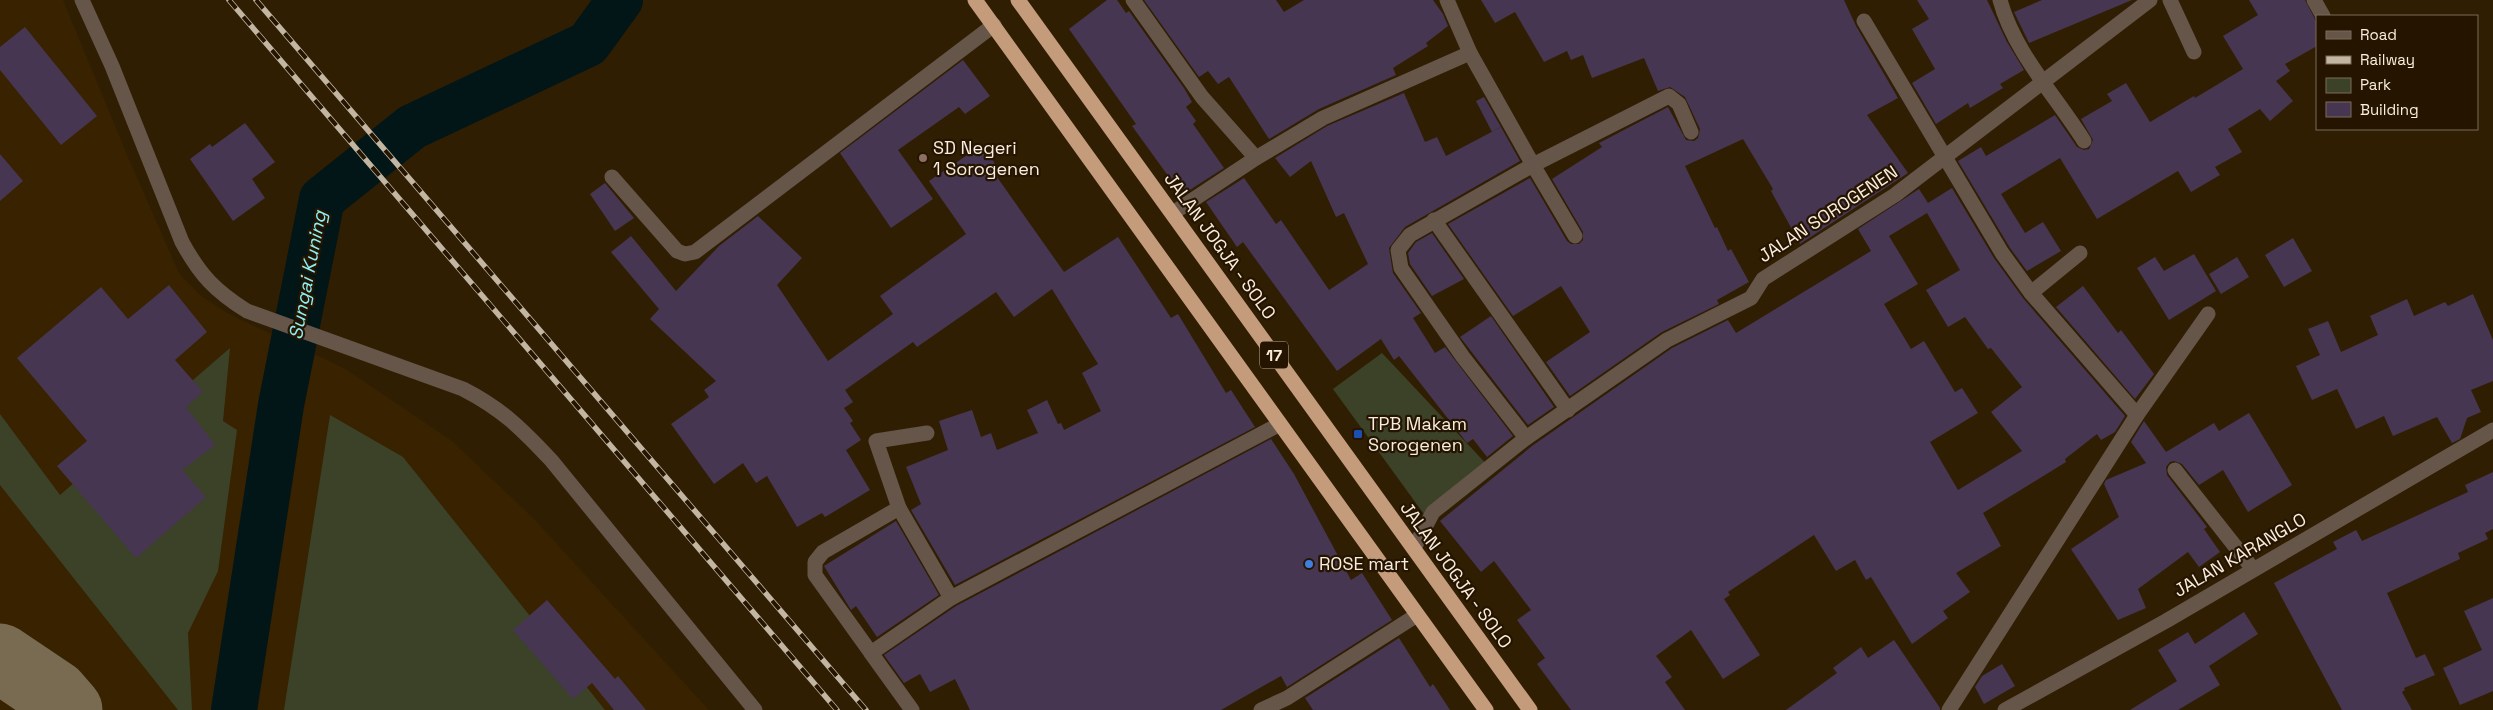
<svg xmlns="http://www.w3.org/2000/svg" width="2493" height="710" font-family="'Space Grotesk',sans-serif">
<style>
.built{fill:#382200}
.green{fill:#3b4228}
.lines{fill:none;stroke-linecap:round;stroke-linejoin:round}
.river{stroke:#031617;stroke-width:46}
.taxiway{stroke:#796a52;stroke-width:69}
.building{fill:#463651;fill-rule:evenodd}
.minor{stroke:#665549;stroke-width:15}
.highway{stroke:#c49c7c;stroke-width:15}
.rail-casing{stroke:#c2b5a2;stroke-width:5.5}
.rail{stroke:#251500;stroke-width:4;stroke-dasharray:11;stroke-linecap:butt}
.education-dot{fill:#8d6e63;stroke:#251500;stroke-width:2}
.transit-dot{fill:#1a4fb4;stroke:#251500;stroke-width:2}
.shop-dot{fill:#3f7fe0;stroke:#251500;stroke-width:2}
.labels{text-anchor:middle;stroke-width:4.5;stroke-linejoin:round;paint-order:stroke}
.shield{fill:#251500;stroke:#b9ac9b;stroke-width:1}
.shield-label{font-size:16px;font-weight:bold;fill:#f9eddd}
.poi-label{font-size:18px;fill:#f9eddd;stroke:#251500;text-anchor:start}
.street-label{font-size:18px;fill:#f9eddd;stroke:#251500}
.water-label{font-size:19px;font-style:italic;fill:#8cf1f6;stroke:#251500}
</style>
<rect width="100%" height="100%" fill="#301e03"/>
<path class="built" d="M0,0H63L128,157L179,273L201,296L229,314L344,368L452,441L534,519L709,710H0Z"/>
<g class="green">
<path d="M230,348L223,421L237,430L218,571L188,633L192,710H178L0,485V414L60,495Z"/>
<path d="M1382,353L1492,470L1429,521L1333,389Z"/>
<path d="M330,415L403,457L605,710H284Z"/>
</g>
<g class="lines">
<path class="river" d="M234,710L281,405L322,199L412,127L588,44L620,0"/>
<path class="taxiway" d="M0,658L55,695L68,710"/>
</g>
<g class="building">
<path d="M1107,0H1117L1126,13L1129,11L1184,88L1192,102L1186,107L1196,121L1193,124L1224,168L1182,195L1132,126L1136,124L1069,29Z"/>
<path d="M1144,0H1276L1284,12L1304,0H1433L1443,14L1448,26L1426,43L1428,46L1393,68L1396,75L1319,109L1269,139L1229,77L1218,84L1208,71L1199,77Z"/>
<path d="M1481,0H1844L1856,26L1898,98L1867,115L1908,173L1800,244L1771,191L1773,189L1743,139L1685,166L1715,228L1717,227L1728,251L1731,249L1749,282L1717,300L1719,304L1662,332L1570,396L1546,362L1590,332L1561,286L1513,316L1448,224L1530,178L1567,241L1571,244H1579L1583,240V232L1552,179L1602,147L1599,143L1668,107L1686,140L1694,141L1698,138L1700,129L1685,97L1670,87L1658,91L1644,58L1592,78L1583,55L1571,60L1567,51L1544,62L1515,12L1495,23Z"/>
<path d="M1917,0H1987L2007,42L2024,70L2000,84L2003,88L1970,108L1968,103L1936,124L1912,83L1935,69L1912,29L1929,19Z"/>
<path d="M2042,0H2132L2029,43L2014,12Z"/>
<path d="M2249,0H2305L2317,23V46L2285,64L2290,71L2276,81L2293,101L2270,121L2260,109L2228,129L2242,152L2215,167L2220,175L2191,192L2178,171L2097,219L2060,158L2001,194L2025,233L2043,222L2061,251L2027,271L2010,248L1958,161L1981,147L1986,156L2055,115L2077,147L2084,150L2089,149L2093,140L2081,119L2112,101L2107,94L2126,83L2150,122L2194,96L2195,98L2243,69L2223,36L2258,15Z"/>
<path d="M25,27L97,116L61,145L0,70V47Z"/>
<path d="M963,60L990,96L965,114L959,107L898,150L933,199L891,228L840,153Z"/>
<path d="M1404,93L1425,142L1437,137L1446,156L1501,127L1520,161L1405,227L1389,248L1393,273L1421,313L1413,318L1435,353L1445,347L1513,436L1487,457L1473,439L1467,443L1399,356L1394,360L1381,339L1337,371L1243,242L1237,247L1206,202L1244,178L1276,224L1281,220L1329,290L1368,264L1344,213L1336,217L1311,161L1290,177L1275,158L1327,126Z"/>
<path d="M1484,97L1501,127L1492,132L1476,101Z"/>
<path d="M245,123L275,162L252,179L265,198L233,221L190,159L210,144L212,147Z"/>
<path d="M982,145L1002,174L997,177L1064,272L1118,237L1171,318L1178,314L1226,393L1231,390L1255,427L955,585L911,510L921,504L906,467L948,450L939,421L972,410L981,437L991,433L997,450L1038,433L1027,410L1047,400L1058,424L1061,423L1064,430L1101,411L1082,373L1098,364L1052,289L1014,317L996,292L917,347L913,342L845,390L853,402L844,408L853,421L850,423L861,440L846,450L870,490L825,517L822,513L797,527L767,476L756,483L743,463L714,484L671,424L709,397L704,390L716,381L650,319L659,309L611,252L631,236L676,291L719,246L758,216L802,258L777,285L828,361L893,314L880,296L966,234L929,181Z"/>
<path d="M0,154L23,181L0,201Z"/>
<path d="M605,183L634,218L615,231L590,194Z"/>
<path d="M1952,188L1994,258L2023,298L2125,416L2115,432L2101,440L2097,434L2065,459L2066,462L1983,513L2001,546L1956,573L1970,592L1943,611L1948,618L1912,644L1871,577L1866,580L1855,560L1836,571L1814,535L1728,592L1730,595L1724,599L1760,655L1723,679L1691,630L1656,656L1672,677L1665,682L1685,710H1571L1537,664L1545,658L1517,620L1531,610L1494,561L1481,572L1440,521L1532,446L1672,348L1728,320L1736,333L1871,251L1858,229L1919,189L1928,203ZM1927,213L1960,270L1926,290L1948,327L1965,317L1988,349L1991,348L2022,387L1991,412L2022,451L1958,490L1930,442L1978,413L1962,388L1955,392L1924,341L1911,349L1884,304L1918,284L1889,236Z"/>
<path d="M1432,233L1464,279L1432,296L1410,264L1408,253L1416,242Z"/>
<path d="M2293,238L2312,271L2284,287L2265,255Z"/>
<path d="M2194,254L2216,291L2169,320L2137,268L2155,257L2164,271Z"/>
<path d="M2237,257L2249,277L2221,294L2209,274Z"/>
<path d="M169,285L207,332L175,360L203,392L186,407L215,445L182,470L206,497L136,558L57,466L87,441L17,358L101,287L128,319Z"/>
<path d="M2083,286L2118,333L2121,330L2154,374L2135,399L2056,307Z"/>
<path d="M2473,294L2493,340V381L2471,390L2481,412L2467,418L2460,439L2452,443L2437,417L2393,436L2384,416L2356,429L2337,389L2312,400L2296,366L2320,355L2308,329L2328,321L2341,352L2378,335L2370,316L2407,299L2414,316L2445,302L2448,306Z"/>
<path d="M1491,316L1554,407L1528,425L1460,337Z"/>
<path d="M2249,413L2292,485L2248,512L2223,470L2199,485L2182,464L2174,461L2170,462L2166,467L2167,475L2207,527L2204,529L2220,552L2199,567L2188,552L2138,589L2146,608L2118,620L2071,549L2119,517L2104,484L2106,480L2146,463L2131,442L2144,421L2166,452L2214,423L2219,431Z"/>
<path d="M1271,439L1294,474L1351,580L1362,573L1392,620L1287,687L1281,676L1221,710H970L955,679L930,692L920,674L904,683L884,655L956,606Z"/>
<path d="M2493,472V529L2485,533L2488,539L2458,553L2460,559L2387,593L2416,658L2425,654L2435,675L2404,688L2405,690L2402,692L2412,710H2342L2274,583L2337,549L2333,542L2356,530L2362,541L2468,492L2465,485Z"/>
<path d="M896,521L939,595L877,637L856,606L851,610L824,566Z"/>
<path d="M2493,598V691L2460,705L2443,668L2482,650L2464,611Z"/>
<path d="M547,600L615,679L618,676L646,710H614L592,683L573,699L513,630Z"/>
<path d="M2244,612L2258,634L2209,666L2220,685L2178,710H2130L2177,681L2158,650L2188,632L2195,644Z"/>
<path d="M1399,638L1430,687L1433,684L1450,710H1313L1305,698Z"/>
<path d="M1894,640L1940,708V710H1786L1837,673L1833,668L1861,647L1868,658Z"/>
<path d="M2002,664L2015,686L1984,704L1975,687L1982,676Z"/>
</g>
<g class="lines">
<g class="minor">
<path d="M82,0L112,66L182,242C200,275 215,291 247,311L463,389C502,409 522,429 551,460L755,710"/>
<path d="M1133,0L1202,97L1256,158"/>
<path d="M2000,0C2014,52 2055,95 2084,141"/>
<path d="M2170,0L2194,52"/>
<path d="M2314,0L2323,16"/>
<path d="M1864,21L2002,253L2031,293L2137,415"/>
<path d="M1470,53L1533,165L1669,96L1679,104L1691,132"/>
<path d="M612,177L677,251L685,254L695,252L994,25"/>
<path d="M1173,213L1256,158L1323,118L1470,53L1447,0"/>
<path d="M1434,220L1568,410"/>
<path d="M2031,293L2080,253"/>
<path d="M1526,438L1463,357L1401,268L1398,250L1410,235L1533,165L1575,236"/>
<path d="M2175,470L2253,569"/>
<path d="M899,508L951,598"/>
<path d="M1414,548L1433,512L1526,438L1667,340L1751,298L1763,279L1895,195L2150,0"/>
<path d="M871,653L815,575V562L823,552L899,508L876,441L927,433"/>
<path d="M912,710L871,653L951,598L1280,424"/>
<path d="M1261,710L1287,698L1417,615"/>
<path d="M1949,710L2137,415L2208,314"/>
<path d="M2005,710L2166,621L2493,430"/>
</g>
<g class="highway">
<path d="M975,0L1486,710"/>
<path d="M1018,0L1530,710"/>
</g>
<defs>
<g id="rail">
<path d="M229,0L837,710"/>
<path d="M256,0L866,710"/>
</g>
</defs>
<use href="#rail" class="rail-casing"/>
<use href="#rail" class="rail"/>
</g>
<circle class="education-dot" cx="923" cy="158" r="5"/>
<rect class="transit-dot" x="1353" y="429" width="10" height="10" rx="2.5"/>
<circle class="shop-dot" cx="1309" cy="564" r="5"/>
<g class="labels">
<rect class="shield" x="1260" y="341.5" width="28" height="27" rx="4"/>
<g class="shield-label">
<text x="1274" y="361">17</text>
</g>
<g class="poi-label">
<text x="933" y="154">SD Negeri<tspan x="933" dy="21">1 Sorogenen</tspan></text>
<text x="1368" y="430">TPB Makam<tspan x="1368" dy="21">Sorogenen</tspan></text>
<text x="1319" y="570">ROSE mart</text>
</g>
<g class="street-label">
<text transform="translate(1828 214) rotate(-33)" y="6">JALAN SOROGENEN</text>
<text transform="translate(1220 246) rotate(54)" y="6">JALAN JOGJA - SOLO</text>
<text transform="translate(2240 555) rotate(-30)" y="6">JALAN KARANGLO</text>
<text transform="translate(1456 575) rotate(54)" y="6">JALAN JOGJA - SOLO</text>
</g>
<g class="water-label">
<text transform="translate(307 275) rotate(-79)" y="7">Sungai Kuning</text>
</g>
</g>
<rect x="2316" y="15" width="162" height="115" fill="#251500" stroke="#7a6b58"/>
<rect x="2326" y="31" width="25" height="8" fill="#665549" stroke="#7a6b58"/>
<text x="2360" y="40" font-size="15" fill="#f9eddd">Road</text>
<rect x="2326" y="56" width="25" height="8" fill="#c2b5a2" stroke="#7a6b58"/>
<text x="2360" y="65" font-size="15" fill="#f9eddd">Railway</text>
<rect x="2326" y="78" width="25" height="15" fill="#3b4228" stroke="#7a6b58"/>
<text x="2360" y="90" font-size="15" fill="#f9eddd">Park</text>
<rect x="2326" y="102" width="25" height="15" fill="#463651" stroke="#7a6b58"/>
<text x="2360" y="115" font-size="15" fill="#f9eddd">Building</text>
</svg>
